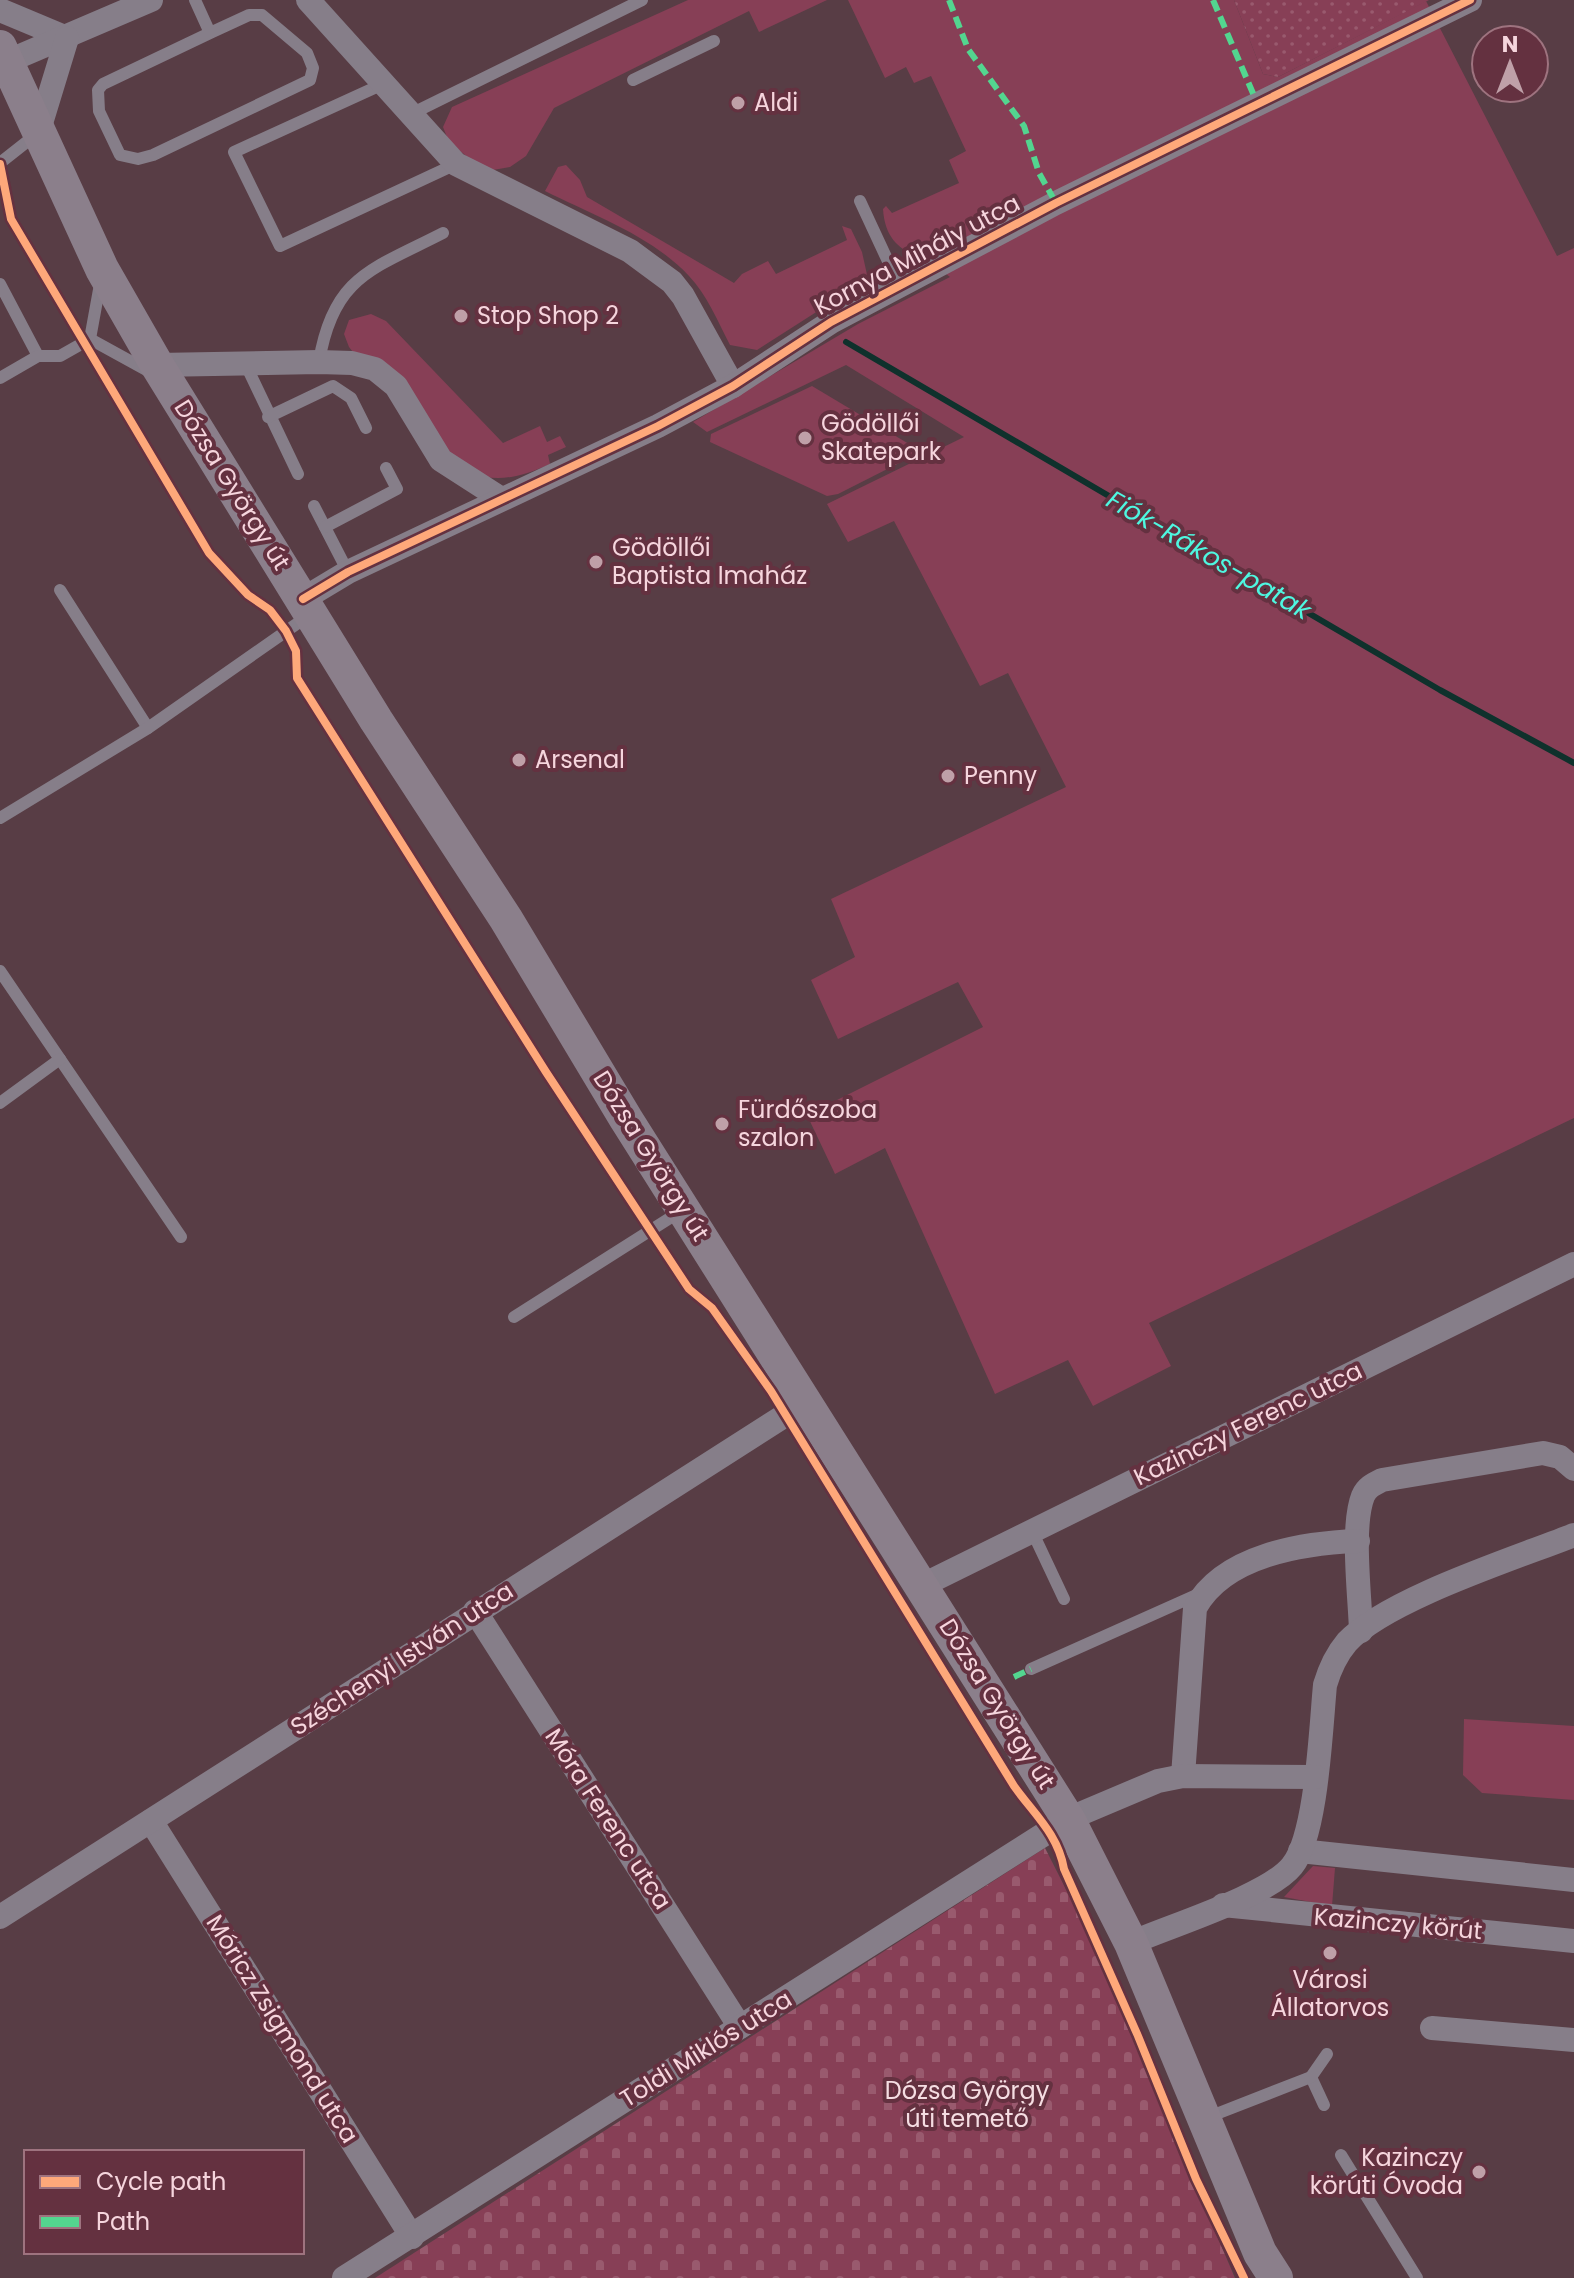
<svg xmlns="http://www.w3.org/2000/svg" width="1574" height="2278" font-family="Poppins,sans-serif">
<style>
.green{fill:#873f56}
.cemetery{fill:url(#cemetery-stones)}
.garden{fill:url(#garden-dots)}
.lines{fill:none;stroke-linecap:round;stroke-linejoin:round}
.stream{stroke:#0f312c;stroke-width:6}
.service{stroke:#867e89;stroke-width:12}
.minor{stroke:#867e89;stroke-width:24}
.secondary{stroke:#8b7f8b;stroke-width:34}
.quiet{stroke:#53d58f;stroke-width:6;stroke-dasharray:12 6;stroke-linecap:butt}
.cycleway-casing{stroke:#643140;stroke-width:13}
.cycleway{stroke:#fea87a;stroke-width:8}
.poi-dot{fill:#bfa0a8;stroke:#643140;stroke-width:3}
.labels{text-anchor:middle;stroke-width:8;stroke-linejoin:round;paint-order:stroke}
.poi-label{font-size:24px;fill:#f6d5dd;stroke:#643140;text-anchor:start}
.street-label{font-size:24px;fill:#f6d5dd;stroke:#643140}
.park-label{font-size:24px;fill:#f5dde2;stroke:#643140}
.water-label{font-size:26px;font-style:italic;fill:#4ef7e0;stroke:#643140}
</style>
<defs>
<pattern id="cemetery-stones" width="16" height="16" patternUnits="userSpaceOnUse" patternTransform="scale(2)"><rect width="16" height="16" fill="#873f56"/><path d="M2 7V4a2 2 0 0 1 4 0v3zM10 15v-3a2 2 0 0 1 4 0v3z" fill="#995a6e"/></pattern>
<pattern id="garden-dots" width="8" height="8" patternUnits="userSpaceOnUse" patternTransform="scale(2)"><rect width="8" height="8" fill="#873f56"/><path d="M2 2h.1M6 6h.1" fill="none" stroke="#995a6e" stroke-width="1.8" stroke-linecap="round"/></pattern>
</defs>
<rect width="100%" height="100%" fill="#583d45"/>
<g class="green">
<path d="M688,0H827L759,32L749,11L554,108L526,156L510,167L493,170L470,159L449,142L443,127L452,107Z"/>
<path d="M848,0H1234L1263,74L1278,77L1426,1L1557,256L1574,248V1118L1149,1323L1171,1366L1093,1406L1068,1360L995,1394L885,1148L835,1174L807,1115L983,1027L958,982L838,1039L811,980L855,957L831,899L1066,787L1008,673L980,686L894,521L848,542L827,504L964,437L846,365L707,432L693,422L858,324L950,277C923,253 886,257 883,209L886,206L892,213L959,183L949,160L966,151L931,76L914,83L906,67L885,78Z"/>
<path d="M566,165L580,180L587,197L734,283L742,274L768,261L776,274L847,240L842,226L851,229L862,252L868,279L757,350L730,345C718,322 707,295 689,276C652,236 593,215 545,191L558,167Z"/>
<path d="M371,314L386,321L503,443L540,426L547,442L560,436L566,447L548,455L550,464C474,499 456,464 407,411C388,390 366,370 349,347L344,334L349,320Z"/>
<path d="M812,386L914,447L913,456L838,494L827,496L710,442L711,434Z"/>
<path d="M1464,1719L1574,1726V1800L1482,1793L1463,1775Z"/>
<path d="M1313,1866L1335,1868L1332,1906L1284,1897Z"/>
</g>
<path class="cemetery" d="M1045,1848L1082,1921L1235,2278H375Z"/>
<path class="garden" d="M1234,0H1429L1278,77L1263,74Z"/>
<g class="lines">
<path class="stream" d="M846,342L1440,690L1574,763"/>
<g class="service">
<path d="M195,0L210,33L103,84L98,90L99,111L120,155L138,159L153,155L310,80L313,68L307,53L262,15H249L210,33"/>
<path d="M633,80L714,41"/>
<path d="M383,84L234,152L280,246L456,164"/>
<path d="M411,114L642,0"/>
<path d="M0,163L38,133"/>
<path d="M860,201L900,287"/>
<path d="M0,284L38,356"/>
<path d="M90,339L150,372"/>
<path d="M244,361L298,474"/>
<path d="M319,362C333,276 373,269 443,233"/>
<path d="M0,378L38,356H60L90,339L100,284"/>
<path d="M268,417L333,386L351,398L366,428"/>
<path d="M314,506L348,572"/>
<path d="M325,527L397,489L386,468"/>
<path d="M60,590L148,728"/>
<path d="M0,818L148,728L308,616"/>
<path d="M0,971L181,1237"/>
<path d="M0,1103L60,1059"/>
<path d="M514,1317L681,1211"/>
<path d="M1032,1531L1064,1599"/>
<path d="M1031,1669L1201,1593"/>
<path d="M1311,2077L1324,2105"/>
<path d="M1206,2118L1311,2077L1327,2054"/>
<path d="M1341,2155L1417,2278"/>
</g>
<g class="minor">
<path d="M308,0L456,164L630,251L672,282L683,296L733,386"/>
<path d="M0,10L67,38"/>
<path d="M6,62L151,0"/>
<path d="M38,133L67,38"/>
<path d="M157,365L319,362L352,363L375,369L396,386L441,460L500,498"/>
<path d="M303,599L348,572L658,426L733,386L831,322L1056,203L1470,0"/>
<path d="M923,1585L1574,1264"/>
<path d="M475,1611L740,2027"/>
<path d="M1361,1631C1360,1597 1351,1526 1363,1496C1367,1487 1374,1484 1382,1480L1543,1453L1560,1457L1574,1469"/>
<path d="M1183,1776L1195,1608C1224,1555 1303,1543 1358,1541"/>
<path d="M151,1821L412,2237"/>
<path d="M1300,1851L1574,1880"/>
<path d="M1223,1905L1574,1941"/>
<path d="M0,1917L806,1402"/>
<path d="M1131,1943C1169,1926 1268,1896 1292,1866C1317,1836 1321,1725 1325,1685C1330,1668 1336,1655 1347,1642C1387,1599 1516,1558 1574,1535"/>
<path d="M1432,2028L1574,2040"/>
<path d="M344,2278L1068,1819L1158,1781L1183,1776L1316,1777"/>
</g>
<path class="secondary" d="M0,47L102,269L157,365L376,720L506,919L626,1119L1068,1819L1131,1943L1260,2253L1276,2278"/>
<g class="quiet">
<path d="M949,0L968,49L1024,126L1039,173L1056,203"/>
<path d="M1213,0L1258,105"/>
<path d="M1014,1677L1031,1669"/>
</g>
<defs>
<g id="cycleway">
<path d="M0,164L11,219L209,553L248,595L270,610L286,631L296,651L297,678L546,1072L689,1289L712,1308L771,1391L1014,1786C1034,1814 1058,1834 1064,1869L1138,2036L1196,2179L1244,2278"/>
<path d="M303,599L348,572L658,426L733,386L831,322L1056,203L1470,0"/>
</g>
</defs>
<use href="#cycleway" class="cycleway-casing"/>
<use href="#cycleway" class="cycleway"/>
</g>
<g class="poi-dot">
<circle cx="738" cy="103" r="8"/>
<circle cx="461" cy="316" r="8"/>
<circle cx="805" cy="438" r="8"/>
<circle cx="596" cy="562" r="8"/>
<circle cx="519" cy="760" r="8"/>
<circle cx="948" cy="776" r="8"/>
<circle cx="722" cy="1124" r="8"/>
<circle cx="1330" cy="1953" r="8"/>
<circle cx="1479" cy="2172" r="8"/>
</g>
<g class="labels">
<g class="poi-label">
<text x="754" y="111">Aldi</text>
<text x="477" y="324">Stop Shop 2</text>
<text x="821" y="432">Gödöllői<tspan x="821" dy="28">Skatepark</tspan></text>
<text x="612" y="556">Gödöllői<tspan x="612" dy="28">Baptista Imaház</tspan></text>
<text x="535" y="768">Arsenal</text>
<text x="964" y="784">Penny</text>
<text x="738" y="1118">Fürdőszoba<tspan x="738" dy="28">szalon</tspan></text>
<text x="1330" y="1988" text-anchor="middle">Városi<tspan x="1330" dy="28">Állatorvos</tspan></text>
<text x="1463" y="2166" text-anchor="end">Kazinczy<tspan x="1463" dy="28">körúti Óvoda</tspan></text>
</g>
<g class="street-label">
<text transform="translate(917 255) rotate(-28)" y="8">Kornya Mihály utca</text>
<text transform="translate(232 485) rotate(58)" y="8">Dózsa György út</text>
<text transform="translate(651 1156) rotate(58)" y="8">Dózsa György út</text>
<text transform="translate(1248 1424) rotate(-26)" y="8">Kazinczy Ferenc utca</text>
<text transform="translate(402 1659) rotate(-33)" y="8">Széchenyi István utca</text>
<text transform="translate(997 1704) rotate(58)" y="8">Dózsa György út</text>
<text transform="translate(608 1819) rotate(57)" y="8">Móra Ferenc utca</text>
<text transform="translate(1398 1924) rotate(5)" y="8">Kazinczy körút</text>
<text transform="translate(282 2029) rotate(58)" y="8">Móricz Zsigmond utca</text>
<text transform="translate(706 2049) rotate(-32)" y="8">Toldi Miklós utca</text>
</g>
<g class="park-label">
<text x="967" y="2099">Dózsa György<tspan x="967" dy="28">úti temető</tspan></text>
</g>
<g class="water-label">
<text transform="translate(1209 555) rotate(30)" y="9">Fiók-Rákos-patak</text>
</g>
</g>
<rect x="24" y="2150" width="280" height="104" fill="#643140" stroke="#9e737f" stroke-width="2"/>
<rect x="40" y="2176" width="40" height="12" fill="#fea87a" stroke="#9e737f" stroke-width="2"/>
<text x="96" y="2190" font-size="24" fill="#f6d5dd">Cycle path</text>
<rect x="40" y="2216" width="40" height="12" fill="#53d58f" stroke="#9e737f" stroke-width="2"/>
<text x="96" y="2230" font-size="24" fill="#f6d5dd">Path</text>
<g transform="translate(1510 64)"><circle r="38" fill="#643140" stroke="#9e737f" stroke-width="2"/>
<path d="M0-6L14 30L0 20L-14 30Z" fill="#bfa0a8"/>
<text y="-12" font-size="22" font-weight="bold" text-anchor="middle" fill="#f6d5dd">N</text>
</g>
</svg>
